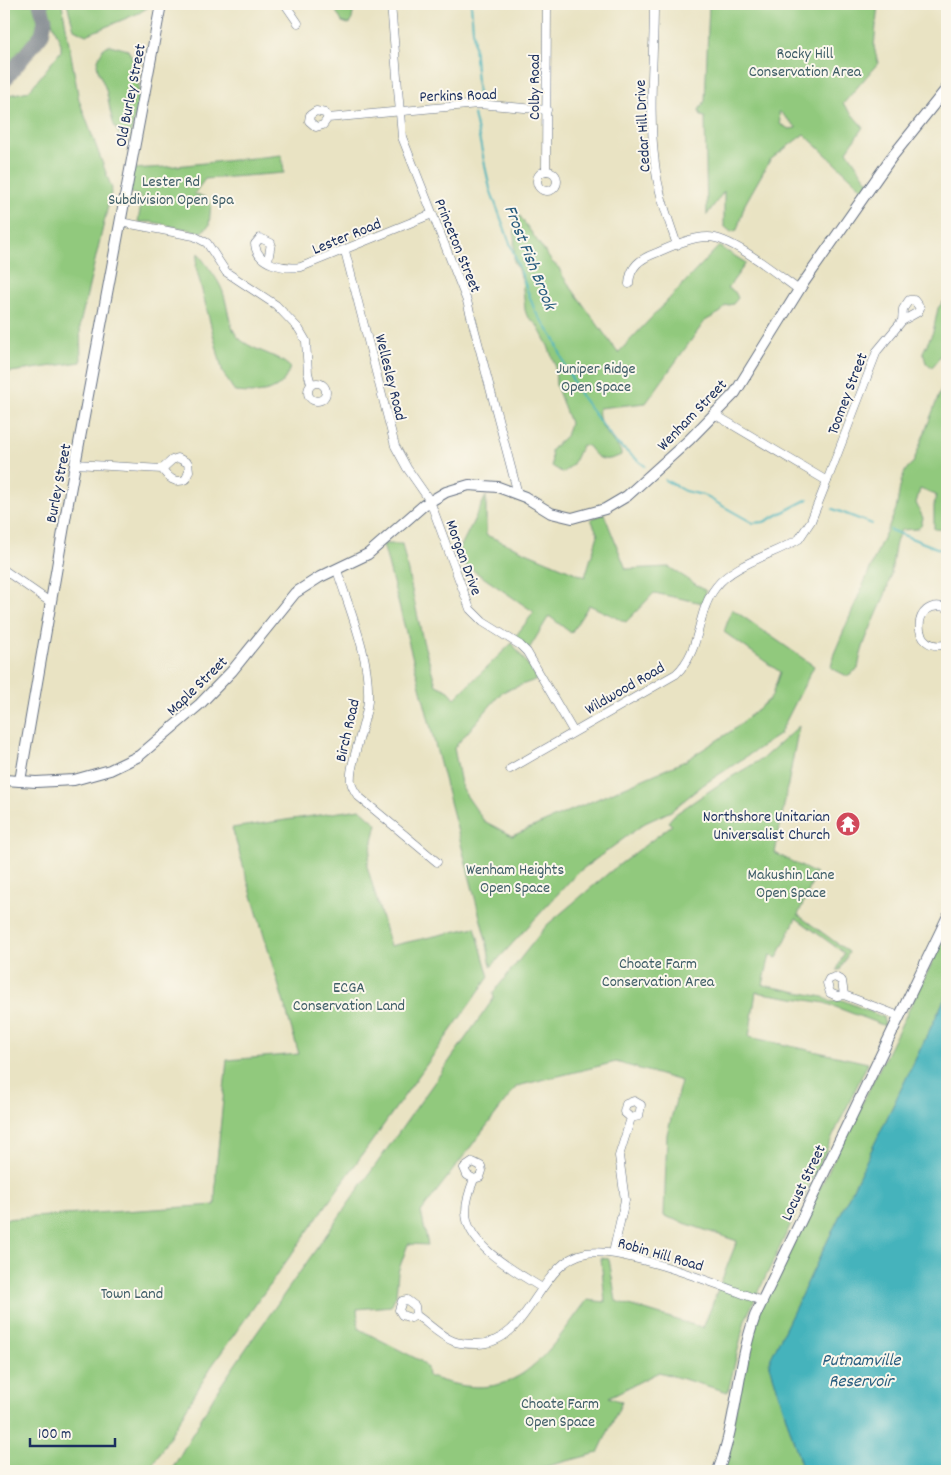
<svg xmlns="http://www.w3.org/2000/svg" width="951" height="1475" font-family="Dekko,sans-serif">
<style>
.green{fill:#91c97d;stroke:#567c6e;fill-rule:evenodd}
.water{fill:#44b3bc;stroke:#30718d}
.lines{fill:none;stroke-linecap:round;stroke-linejoin:round}
.stream{stroke:#44b3bc;stroke-width:2}
.taxiway{stroke:#828990;stroke-width:15}
.minor-casing{stroke:#636e81;stroke-width:9}
.major-casing{stroke:#636e81;stroke-width:12}
.minor{stroke:#fff;stroke-width:8}
.major{stroke:#fff;stroke-width:10}
.labels{text-anchor:middle;stroke-width:4;stroke-linejoin:round;paint-order:stroke}
.park-label{font-size:16px;fill:#3e5d67;stroke:#fbf7ec}
.street-label{font-size:16px;fill:#1b2f5e;stroke:#fbf7ec}
.poi-label{font-size:16px;fill:#1b2f5e;stroke:#fbf7ec;text-anchor:end}
.water-label{font-size:18px;font-style:italic;fill:#295d7f;stroke:#fbf7ec}
</style>
<rect width="100%" height="100%" fill="#fbf7ec"/>
<filter id="ink" filterUnits="userSpaceOnUse"><feTurbulence type="fractalNoise" baseFrequency=".02" numOctaves="2"/><feDisplacementMap in="SourceGraphic" scale="10" xChannelSelector="R" yChannelSelector="G"/><feConvolveMatrix kernelMatrix="1 2 1 2 8 2 1 2 1" color-interpolation-filters="sRGB"/></filter>
<filter id="wash" filterUnits="userSpaceOnUse"><feTurbulence type="fractalNoise" baseFrequency=".0096" numOctaves="4" result="noise"/><feDisplacementMap in="SourceGraphic" scale="20" xChannelSelector="R" yChannelSelector="G"/><feGaussianBlur stdDeviation="1.12" result="paint"/><feColorMatrix in="noise" values="0 0 0 0 0 0 0 0 0 0 0 0 0 0 0 0 0 1.4 0 .05"/><feComposite in="paint" operator="in"/></filter>
<g filter="url(#wash)">
<rect width="100%" height="100%" fill="#e9e3c3"/>
<g class="green">
<path d="M4,4H34L40,20L39,29L4,73Z"/>
<path d="M45,4H62L79,100L112,189L80,324L81,362L4,373V96L29,91L61,51V44Z"/>
<path d="M67,4H153L139,13L86,35L74,29Z"/>
<path d="M332,4H355L351,23L348,24L342,22Z"/>
<path d="M709,4H878L874,47L878,63L843,104L863,127L847,151L866,179L870,181L864,190L804,134L770,160L745,204L737,230L731,232L724,226V191L707,215L705,117L701,116L699,110L705,101ZM779,111L796,127V128L789,129L780,124Z"/>
<path d="M110,45L128,50C146,78 138,109 129,139L126,140C109,130 111,104 105,87C102,79 98,73 97,65C97,59 102,52 104,47Z"/>
<path d="M282,155L284,173L205,179L194,194L205,197L211,203L209,226L201,232L152,222H138L142,198L128,191L132,169L166,167Z"/>
<path d="M515,209L552,262L559,268L562,275L618,353L719,246L746,263L728,288L735,292L738,298L733,304L725,306L721,312L705,321L646,403L599,408C595,431 623,446 621,455C604,463 598,460 588,446L582,445L573,464L563,473L552,466L551,450L566,436L570,423L556,385L555,365L548,346L537,325L527,316L525,310L522,279L514,261Z"/>
<path d="M198,253C206,265 218,278 223,292C228,306 228,324 237,336C248,350 276,353 290,367C282,395 260,394 235,392L223,373L196,267Z"/>
<path d="M947,301C947,324 950,349 932,367L926,363L923,352L933,332L938,308L943,302Z"/>
<path d="M947,374V530L934,529V505L936,495L920,489L916,503L923,518L921,526L917,529L901,530C892,547 894,564 889,582C881,613 862,636 858,669L847,676L831,668L833,656L876,555C881,539 891,525 896,509C900,494 899,472 913,463Z"/>
<path d="M486,496V535L585,577L598,535L591,519L604,514L626,569L669,567L706,591L703,603L654,593L626,622L589,605L571,633L549,616L529,649L515,637L534,612L455,558Z"/>
<path d="M383,544H402L423,641L436,685L449,691L455,698L512,643L538,679L502,692L454,748L462,789L484,821L512,836L685,761L733,730L771,698L780,672L724,632L732,609L814,666L779,735L703,785L671,811L645,823L577,873L491,967L487,944Z"/>
<path d="M799,726L775,853L816,874L798,915L849,952L840,970H837L844,953L796,918L777,958L770,955L763,985L823,997L831,1002L842,1000L883,1017L885,1026L825,1003L756,992L749,1037L868,1063L745,1320L728,1392L659,1372L609,1397L622,1402L598,1453L544,1467L505,1471H171L217,1391L256,1334L494,998L493,993L547,925L611,871L672,825L668,822L674,815L721,783L762,759ZM616,1062L681,1081L667,1134L664,1216L737,1241L703,1328L616,1301L609,1259L601,1258L605,1302L587,1300C541,1362 514,1409 428,1376L427,1368L421,1361L359,1329L357,1309L391,1306L396,1295L398,1272L408,1244L428,1245L421,1212L517,1086Z"/>
<path d="M360,809L377,824L367,866L390,946L475,927L489,977L211,1367L149,1471H4V1219L215,1205L216,1170L227,1060L299,1054L232,828Z"/>
<path d="M947,933V994L769,1362L803,1471H723L749,1344L763,1302Z"/>
</g>
<path class="water" d="M947,994V1471H803L769,1362Z"/>
<g class="lines">
<g class="stream">
<path d="M471,4L478,96"/>
<path d="M474,114L490,189L535,311L555,340L566,368L583,399L616,443L645,466"/>
<path d="M665,480L685,491L703,495L753,523L764,522L808,499"/>
<path d="M833,509L872,524"/>
<path d="M890,530L947,552"/>
</g>
<path class="taxiway" d="M4,81L42,34L45,20L40,4"/>
</g>
</g>
<g filter="url(#ink)">
<g class="lines">
<defs>
<g id="minor">
<path d="M285,4L298,23"/>
<path d="M391,4L402,137L467,301L518,494"/>
<path d="M654,4C654,57 648,111 655,164C658,193 668,218 677,245"/>
<path d="M328,118L325,113L316,111L310,115L309,121L316,127L323,125L328,118L478,104L547,110"/>
<path d="M546,171L547,4"/>
<circle cx="547" cy="181" r="10"/>
<path d="M120,222L194,236L207,243L226,272L276,305L299,329L306,341L308,373L311,384"/>
<path d="M345,251L395,446L407,468L430,501L470,609L483,622L520,645L527,652L573,731"/>
<path d="M268,261L271,243L260,238L255,244C257,265 285,269 301,267L432,214"/>
<path d="M629,284C630,266 640,259 656,253C672,246 691,237 708,237C732,237 778,275 799,290"/>
<circle cx="317" cy="392" r="9"/>
<path d="M75,464L162,469L172,460L178,458L188,463L189,471L186,479C175,485 168,477 162,469"/>
<path d="M827,481L877,351L902,321L918,312L920,308L914,300H909L903,309L902,321"/>
<path d="M4,570L50,602"/>
<path d="M337,570C350,612 370,655 368,700C367,722 348,766 351,782C352,787 355,792 358,796L437,862"/>
<path d="M947,608C911,596 910,655 947,644"/>
<path d="M510,769L676,674C703,649 695,613 716,587C733,564 775,554 799,539L811,521L827,481L714,414"/>
<path d="M844,995L837,996L830,993L827,983L829,979L835,977L842,981L844,995L899,1016"/>
<path d="M474,1179L467,1175L464,1168L473,1162L481,1166L482,1171L480,1177L474,1179C470,1189 466,1201 466,1212C466,1246 517,1272 542,1288"/>
<path d="M613,1253L625,1200L619,1156L631,1118L639,1116L641,1105L634,1101L626,1104L624,1112L631,1118"/>
<path d="M416,1315L411,1318L402,1315L399,1310L402,1301L407,1300L415,1306L416,1315C428,1323 440,1336 453,1341C460,1344 469,1344 476,1344C530,1345 537,1262 586,1253C622,1246 724,1287 762,1301"/>
</g>
<g id="major">
<path d="M4,780L36,782L74,780L110,770L139,756L200,704L232,671L295,593L320,577L368,554L424,505L446,492L469,485L498,487L525,497L551,513L572,518L605,509L627,496L689,440L735,393L802,285L891,158L947,88"/>
<path d="M20,781L69,497L161,4"/>
<path d="M718,1471C737,1422 737,1367 755,1316L947,918"/>
</g>
</defs>
<use href="#minor" class="minor-casing"/>
<use href="#major" class="major-casing"/>
<use href="#minor" class="minor"/>
<use href="#major" class="major"/>
</g>
</g>
<defs>
<symbol id="temple-disc" viewBox="-11 -11 22 22"><circle r="9.5" fill="#d1495b" stroke="#fbf7ec"/><path d="M0-6L5-2H3V0L6.5 2.5H4V6H1.5V3h-3V6H-4V2.5H-6.5L-3 0V-2H-5Z" fill="#fff"/></symbol>
</defs>
<g fill-rule="evenodd">
<use href="#temple-disc" x="834" y="810" width="28" height="28"/>
</g>
<g class="labels">
<g class="park-label">
<text x="805" y="58">Rocky Hill<tspan x="805" dy="18">Conservation Area</tspan></text>
<text x="171" y="186">Lester Rd<tspan x="171" dy="18">Subdivision Open Spa</tspan></text>
<text x="596" y="373">Juniper Ridge<tspan x="596" dy="18">Open Space</tspan></text>
<text x="515" y="874">Wenham Heights<tspan x="515" dy="18">Open Space</tspan></text>
<text x="791" y="879">Makushin Lane<tspan x="791" dy="18">Open Space</tspan></text>
<text x="658" y="968">Choate Farm<tspan x="658" dy="18">Conservation Area</tspan></text>
<text x="349" y="992">ECGA<tspan x="349" dy="18">Conservation Land</tspan></text>
<text x="132" y="1298">Town Land</text>
<text x="560" y="1408">Choate Farm<tspan x="560" dy="18">Open Space</tspan></text>
</g>
<g class="street-label">
<text transform="translate(533 87) rotate(-90)" y="6">Colby Road</text>
<text transform="translate(458 94) rotate(-2)" y="6">Perkins Road</text>
<text transform="translate(129 95) rotate(-79)" y="6">Old Burley Street</text>
<text transform="translate(641 126) rotate(-93)" y="6">Cedar Hill Drive</text>
<text transform="translate(346 235) rotate(-22)" y="6">Lester Road</text>
<text transform="translate(459 245) rotate(68)" y="6">Princeton Street</text>
<text transform="translate(392 377) rotate(76)" y="6">Wellesley Road</text>
<text transform="translate(846 393) rotate(-69)" y="6">Toomey Street</text>
<text transform="translate(691 414) rotate(-46)" y="6">Wenham Street</text>
<text transform="translate(57 483) rotate(-79)" y="6">Burley Street</text>
<text transform="translate(465 557) rotate(70)" y="6">Morgan Drive</text>
<text transform="translate(196 685) rotate(-44)" y="6">Maple Street</text>
<text transform="translate(624 687) rotate(-30)" y="6">Wildwood Road</text>
<text transform="translate(346 730) rotate(-77)" y="6">Birch Road</text>
<text transform="translate(802 1182) rotate(-64)" y="6">Locust Street</text>
<text transform="translate(661 1253) rotate(16)" y="6">Robin Hill Road</text>
</g>
<g class="poi-label">
<text x="830" y="821">Northshore Unitarian<tspan x="830" dy="18">Universalist Church</tspan></text>
</g>
<g class="water-label">
<text transform="translate(531 257) rotate(68)" y="6">Frost Fish Brook</text>
<text x="861" y="1365">Putnamville<tspan x="861" dy="21">Reservoir</tspan></text>
</g>
</g>
<rect width="951" height="1475" fill="none" stroke="#fbf7ec" stroke-width="20"/>
<path d="M30 1438v8h85v-8" fill="none" stroke="#1b2f5e" stroke-width="2.5"/>
<text x="38" y="1438" font-size="15" fill="#1b2f5e" stroke="#fbf7ec" stroke-width="4" paint-order="stroke">100 m</text>
</svg>
